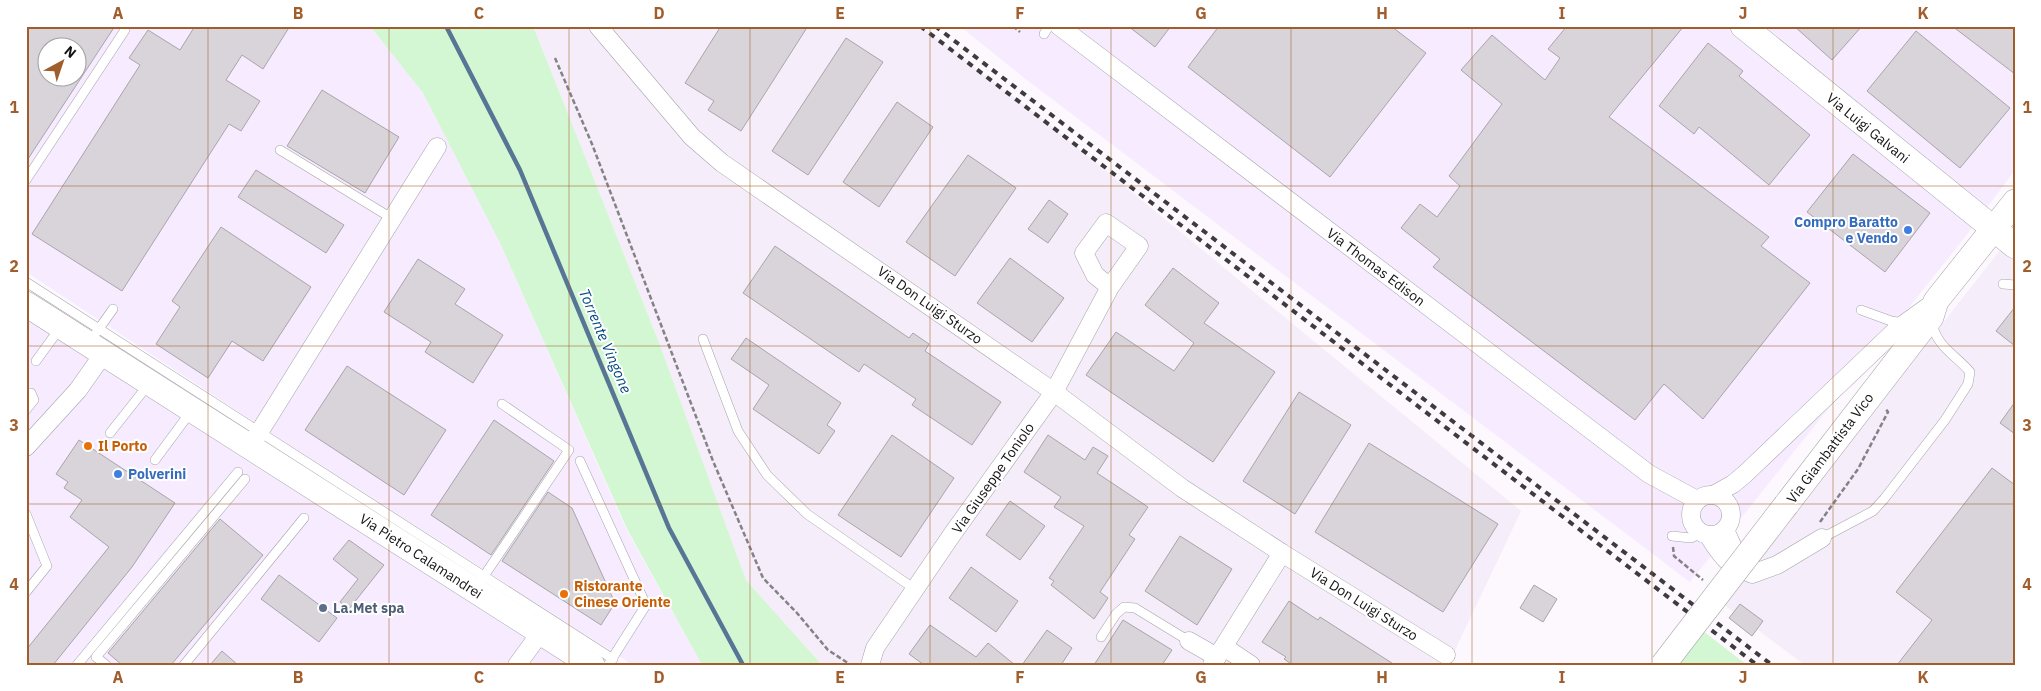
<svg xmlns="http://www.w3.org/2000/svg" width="2041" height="691" font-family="'IBM Plex Sans',sans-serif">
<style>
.built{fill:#f5edfa}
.industrial{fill:#f6ebff;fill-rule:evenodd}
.green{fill:#d3f7d3}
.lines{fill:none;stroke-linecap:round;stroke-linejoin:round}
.stream{stroke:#577595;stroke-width:4.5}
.building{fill:#d8d4da;stroke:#a8a5aa;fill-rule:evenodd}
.lane-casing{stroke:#a6a3a8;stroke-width:10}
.street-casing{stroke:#a6a3a8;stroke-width:19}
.secondary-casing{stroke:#a6a3a8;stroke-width:26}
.path{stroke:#858286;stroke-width:2.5;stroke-dasharray:5 2.5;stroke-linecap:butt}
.lane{stroke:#fff;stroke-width:9}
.street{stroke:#fff;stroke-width:18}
.secondary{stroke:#fff;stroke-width:25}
.rail{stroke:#3d3b3d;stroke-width:4;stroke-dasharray:6 6;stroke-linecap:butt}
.secondary-bridge-casing{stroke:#a6a3a8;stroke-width:26;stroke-linecap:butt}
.secondary-bridge{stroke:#fff;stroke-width:25}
.grid{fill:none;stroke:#a15e2d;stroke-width:1;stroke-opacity:0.55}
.shop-dot{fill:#3f7fe0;stroke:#fff;stroke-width:2}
.food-dot{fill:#e8710a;stroke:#fff;stroke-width:2}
.service-dot{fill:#5c6f8a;stroke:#fff;stroke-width:2}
.labels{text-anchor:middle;stroke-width:4;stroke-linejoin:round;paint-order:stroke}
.street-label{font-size:14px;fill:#151315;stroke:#fff}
.shop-label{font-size:14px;font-weight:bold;fill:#366cbe;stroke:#fff;text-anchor:end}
.food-label{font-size:14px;font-weight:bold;fill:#c56008;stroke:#fff;text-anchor:start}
.service-label{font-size:14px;font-weight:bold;fill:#4e5e75;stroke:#fff;text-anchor:start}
.water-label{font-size:15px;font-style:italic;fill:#014a81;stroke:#fff}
.neatline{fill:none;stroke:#a15e2d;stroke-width:2}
.grid-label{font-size:16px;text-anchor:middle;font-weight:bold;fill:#a15e2d}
</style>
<rect width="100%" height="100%" fill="#fcf8fe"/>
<g class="built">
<path d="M533,26H920L1045,121L1521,511L1448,665H822L746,580L658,340Z"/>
<path d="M2015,231V665H1805L1723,604Z"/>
</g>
<g class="industrial">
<path d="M26,26H370L423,93L500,243L626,529L702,665H633L280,439L26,272ZM48,48H78V78H48Z"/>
<path d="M960,26H2015V170L1965,237L1690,582L1023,77Z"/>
<path d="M26,304L592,665H26Z"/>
</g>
<g class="green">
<path d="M370,26H533L658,340L746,580L822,665H702L627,529L500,243L423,93Z"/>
<path d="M1703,631L1747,665H1677Z"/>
</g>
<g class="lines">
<path class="stream" d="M446,26L520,170L669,528L743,665"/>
</g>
<g class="building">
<path d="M26,26H115L26,162ZM48,48H78V78H48Z"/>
<path d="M195,26H290L263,69L242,55L226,80L260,101L241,131L229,124L122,291L32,234L140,65L129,58L148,30L180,50Z"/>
<path d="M721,26H808L741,131L708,110L714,101L685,83Z"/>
<path d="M1128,26H1171L1155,47Z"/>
<path d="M1219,26H1391L1426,53L1330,177L1188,67Z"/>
<path d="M1567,26H1684L1609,117L1769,237L1761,246L1810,283L1703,419L1664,384L1635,420L1433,267L1440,259L1401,228L1420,204L1437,217L1460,186L1449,176L1502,104L1461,70L1492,35L1545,80L1560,58L1548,49Z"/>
<path d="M1794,26H1862L1832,60Z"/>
<path d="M1952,26H2015V74Z"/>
<path d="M1916,31L2010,108L1960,168L1867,91Z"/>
<path d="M846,38L883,62L808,175L772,151Z"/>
<path d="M1708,43L1743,71L1739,76L1810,135L1769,185L1699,127L1694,134L1659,106Z"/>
<path d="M322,90L399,137L365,193L287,146Z"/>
<path d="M897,102L933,127L879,207L843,182Z"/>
<path d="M1853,154L1930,213L1885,272L1807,212Z"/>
<path d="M968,155L1016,188L955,276L906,242Z"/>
<path d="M256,170L344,225L326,253L238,197Z"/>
<path d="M1049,200L1068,214L1048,243L1028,229Z"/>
<path d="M221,227L311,287L263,361L232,341L208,378L156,344L180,307L172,301Z"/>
<path d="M775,246L909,338L913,333L929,344L925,351L1001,402L972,445L912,405L916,399L864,364L859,372L743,293Z"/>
<path d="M1010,258L1064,298L1032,342L977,303Z"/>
<path d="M418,259L465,289L455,304L503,335L473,383L425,352L431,342L384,312Z"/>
<path d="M1173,268L1219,303L1204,323L1275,372L1213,462L1086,375L1116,332L1174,371L1194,343L1145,305Z"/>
<path d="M2015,307V346L1996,331Z"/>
<path d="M746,338L841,403L827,425L835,431L819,454L753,409L769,385L731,359Z"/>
<path d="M347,366L446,430L404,495L305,430Z"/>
<path d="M1299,392L1351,425L1295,514L1243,481Z"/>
<path d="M2015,402V434L2000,423Z"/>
<path d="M494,420L554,461L491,555L431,515Z"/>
<path d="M892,435L954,478L901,557L838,515Z"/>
<path d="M1048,435L1085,460L1093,447L1108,456L1097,473L1148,507L1129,535L1135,539L1100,592L1108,598L1094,619L1051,585L1054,581L1049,578L1084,526L1054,507L1061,497L1024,472Z"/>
<path d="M79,440L175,503L132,567L53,665H26V650L109,547L70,517L82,500L64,488L68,482L56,474Z"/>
<path d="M1369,443L1498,524L1443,612L1315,532Z"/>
<path d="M1992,468L2015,485V665H1897L1932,620L1896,592Z"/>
<path d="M548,492L572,508L615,603L601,625L502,561Z"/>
<path d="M1010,501L1045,526L1020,560L986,535Z"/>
<path d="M220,519L263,555L171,665H122L108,653Z"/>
<path d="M1180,536L1232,569L1197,625L1145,591Z"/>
<path d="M349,540L384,565L349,609L340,602L358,579L333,559Z"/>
<path d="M971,567L1018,601L996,632L949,598Z"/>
<path d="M279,575L337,618L319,642L261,599Z"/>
<path d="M1534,585L1557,599L1543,622L1520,608Z"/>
<path d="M1289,601L1318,620L1320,617L1395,665H1293L1284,659L1286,657L1262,642Z"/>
<path d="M1740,604L1763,621L1752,636L1729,618Z"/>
<path d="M1123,620L1172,650L1162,665H1094Z"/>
<path d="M930,625L976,657L988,643L1015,665H924L909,654Z"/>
<path d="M1047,630L1072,648L1061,665H1022Z"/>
<path d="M222,651L238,665H210Z"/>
</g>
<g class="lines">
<defs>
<g id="lane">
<path d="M1044,34L1049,26"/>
<path d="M280,150L393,219"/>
<path d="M26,180L125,30"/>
<path d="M26,282L613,659"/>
<path d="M2003,284L2015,285"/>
<path d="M1861,310L1891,321L1903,323"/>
<path d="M96,333L113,309"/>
<path d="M703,339L738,431L767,475L807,514L916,590"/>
<path d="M36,361L60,328"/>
<path d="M26,410L34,400L31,393"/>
<path d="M110,433L148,385"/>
<path d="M155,460L192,410"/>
<path d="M580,461L646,605L608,665"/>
<path d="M26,514L47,566L26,592"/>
<path d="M1672,536L1691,538L1702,533"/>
<path d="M1822,538L1873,511L1884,499L1945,420L1968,384L1970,372C1956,355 1936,347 1932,322"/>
<path d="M480,582L569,450L502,404"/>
<path d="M1101,637L1116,614L1124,607L1135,608L1189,641"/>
<path d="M77,665L238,472"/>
<path d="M106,665L96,657L245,479"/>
<path d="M184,665L304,518"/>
</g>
<g id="street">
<path d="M598,26L692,137L722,163L1054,392L1182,488L1282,553L1212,665"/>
<path d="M1059,26L1649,474L1697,500"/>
<path d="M26,447L78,390L104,353"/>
<path d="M250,447L437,147"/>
<path d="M1715,494L1733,484L1745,474L1897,329L1936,301"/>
<circle cx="1711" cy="515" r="20"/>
<path d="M1725,530L1736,554L1751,566"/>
<path d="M1708,535C1723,559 1726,563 1752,574L1777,565L1822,538"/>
<path d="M1282,553L1446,655"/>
<path d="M1189,641L1217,657"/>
<path d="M1224,647L1251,665"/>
<path d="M517,665L541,632"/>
<path d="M870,665L875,648L951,536L1054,392L1110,287L1139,246L1106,223L1084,253L1095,275L1110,287"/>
</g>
<g id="secondary">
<path d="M1743,26L2015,246"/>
<path d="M26,304L592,665"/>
<path d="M1786,505L1931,317L1936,301L2015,202"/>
</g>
</defs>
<use href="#lane" class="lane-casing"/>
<use href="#street" class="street-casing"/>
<use href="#secondary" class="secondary-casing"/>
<g class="path">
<path d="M1013,26L1020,32"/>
<path d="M555,58L592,144L713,461L763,578L797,613L828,650L851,665"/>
<path d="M1820,522L1858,469L1888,412L1885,408"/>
<path d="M1673,547L1674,556L1703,580"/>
</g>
<use href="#lane" class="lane"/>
<use href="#street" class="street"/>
<use href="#secondary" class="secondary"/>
<g class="rail">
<path d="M920,26L1757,665"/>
<path d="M935,26L1772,665"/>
</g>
<defs>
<path id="secondary-bridge" d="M1663,665L1786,505"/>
</defs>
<use href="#secondary-bridge" class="secondary-bridge-casing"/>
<use href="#secondary-bridge" class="secondary-bridge"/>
</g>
<path class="grid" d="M208,26V665M389,26V665M569,26V665M750,26V665M930,26V665M1111,26V665M1291,26V665M1472,26V665M1652,26V665M1833,26V665M26,186H2015M26,346H2015M26,504H2015"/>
<g class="shop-dot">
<circle cx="1908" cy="230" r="5"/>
<circle cx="118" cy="474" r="5"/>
</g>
<g class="food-dot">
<circle cx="88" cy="446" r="5"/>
<circle cx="564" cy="594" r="5"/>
</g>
<circle class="service-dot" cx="323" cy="608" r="5"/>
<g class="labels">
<g class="street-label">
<text transform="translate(1868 128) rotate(39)" y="5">Via Luigi Galvani</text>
<text transform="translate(1376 267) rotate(37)" y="5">Via Thomas Edison</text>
<text transform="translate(930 305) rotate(35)" y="5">Via Don Luigi Sturzo</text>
<text transform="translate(1830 448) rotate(-53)" y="5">Via Giambattista Vico</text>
<text transform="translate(993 478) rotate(-55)" y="5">Via Giuseppe Toniolo</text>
<text transform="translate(421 556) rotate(33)" y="5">Via Pietro Calamandrei</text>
<text transform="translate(1364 604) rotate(32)" y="5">Via Don Luigi Sturzo</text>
</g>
<g class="shop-label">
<text x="1898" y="227">Compro Baratto<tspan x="1898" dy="16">e Vendo</tspan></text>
<text x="128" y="479" text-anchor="start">Polverini</text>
</g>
<g class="food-label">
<text x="98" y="451">Il Porto</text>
<text x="574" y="591">Ristorante<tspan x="574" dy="16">Cinese Oriente</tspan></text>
</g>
<g class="service-label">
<text x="333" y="613">La.Met spa</text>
</g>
<g class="water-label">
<text transform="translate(605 341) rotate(67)" y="5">Torrente Vingone</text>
</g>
</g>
<rect width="2041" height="691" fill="none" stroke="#ffffff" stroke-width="55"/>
<g transform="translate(62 62) rotate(40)"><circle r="24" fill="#ffffff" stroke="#a1a1a1"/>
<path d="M0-4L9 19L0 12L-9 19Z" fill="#a15e2d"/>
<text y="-8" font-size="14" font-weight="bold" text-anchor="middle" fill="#151315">N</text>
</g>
<rect x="28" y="28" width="1986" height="636" class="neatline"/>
<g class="grid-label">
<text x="118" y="19">A</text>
<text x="298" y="19">B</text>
<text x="479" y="19">C</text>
<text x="659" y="19">D</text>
<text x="840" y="19">E</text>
<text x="1020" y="19">F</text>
<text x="1201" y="19">G</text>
<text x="1382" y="19">H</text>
<text x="1562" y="19">I</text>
<text x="1743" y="19">J</text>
<text x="1923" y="19">K</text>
<text x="14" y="113">1</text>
<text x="2027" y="113">1</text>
<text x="14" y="272">2</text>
<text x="2027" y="272">2</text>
<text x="14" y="431">3</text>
<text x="2027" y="431">3</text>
<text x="14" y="590">4</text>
<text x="2027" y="590">4</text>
<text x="118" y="683">A</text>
<text x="298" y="683">B</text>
<text x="479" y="683">C</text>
<text x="659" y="683">D</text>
<text x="840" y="683">E</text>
<text x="1020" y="683">F</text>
<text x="1201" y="683">G</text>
<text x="1382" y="683">H</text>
<text x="1562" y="683">I</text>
<text x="1743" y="683">J</text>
<text x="1923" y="683">K</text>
</g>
</svg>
